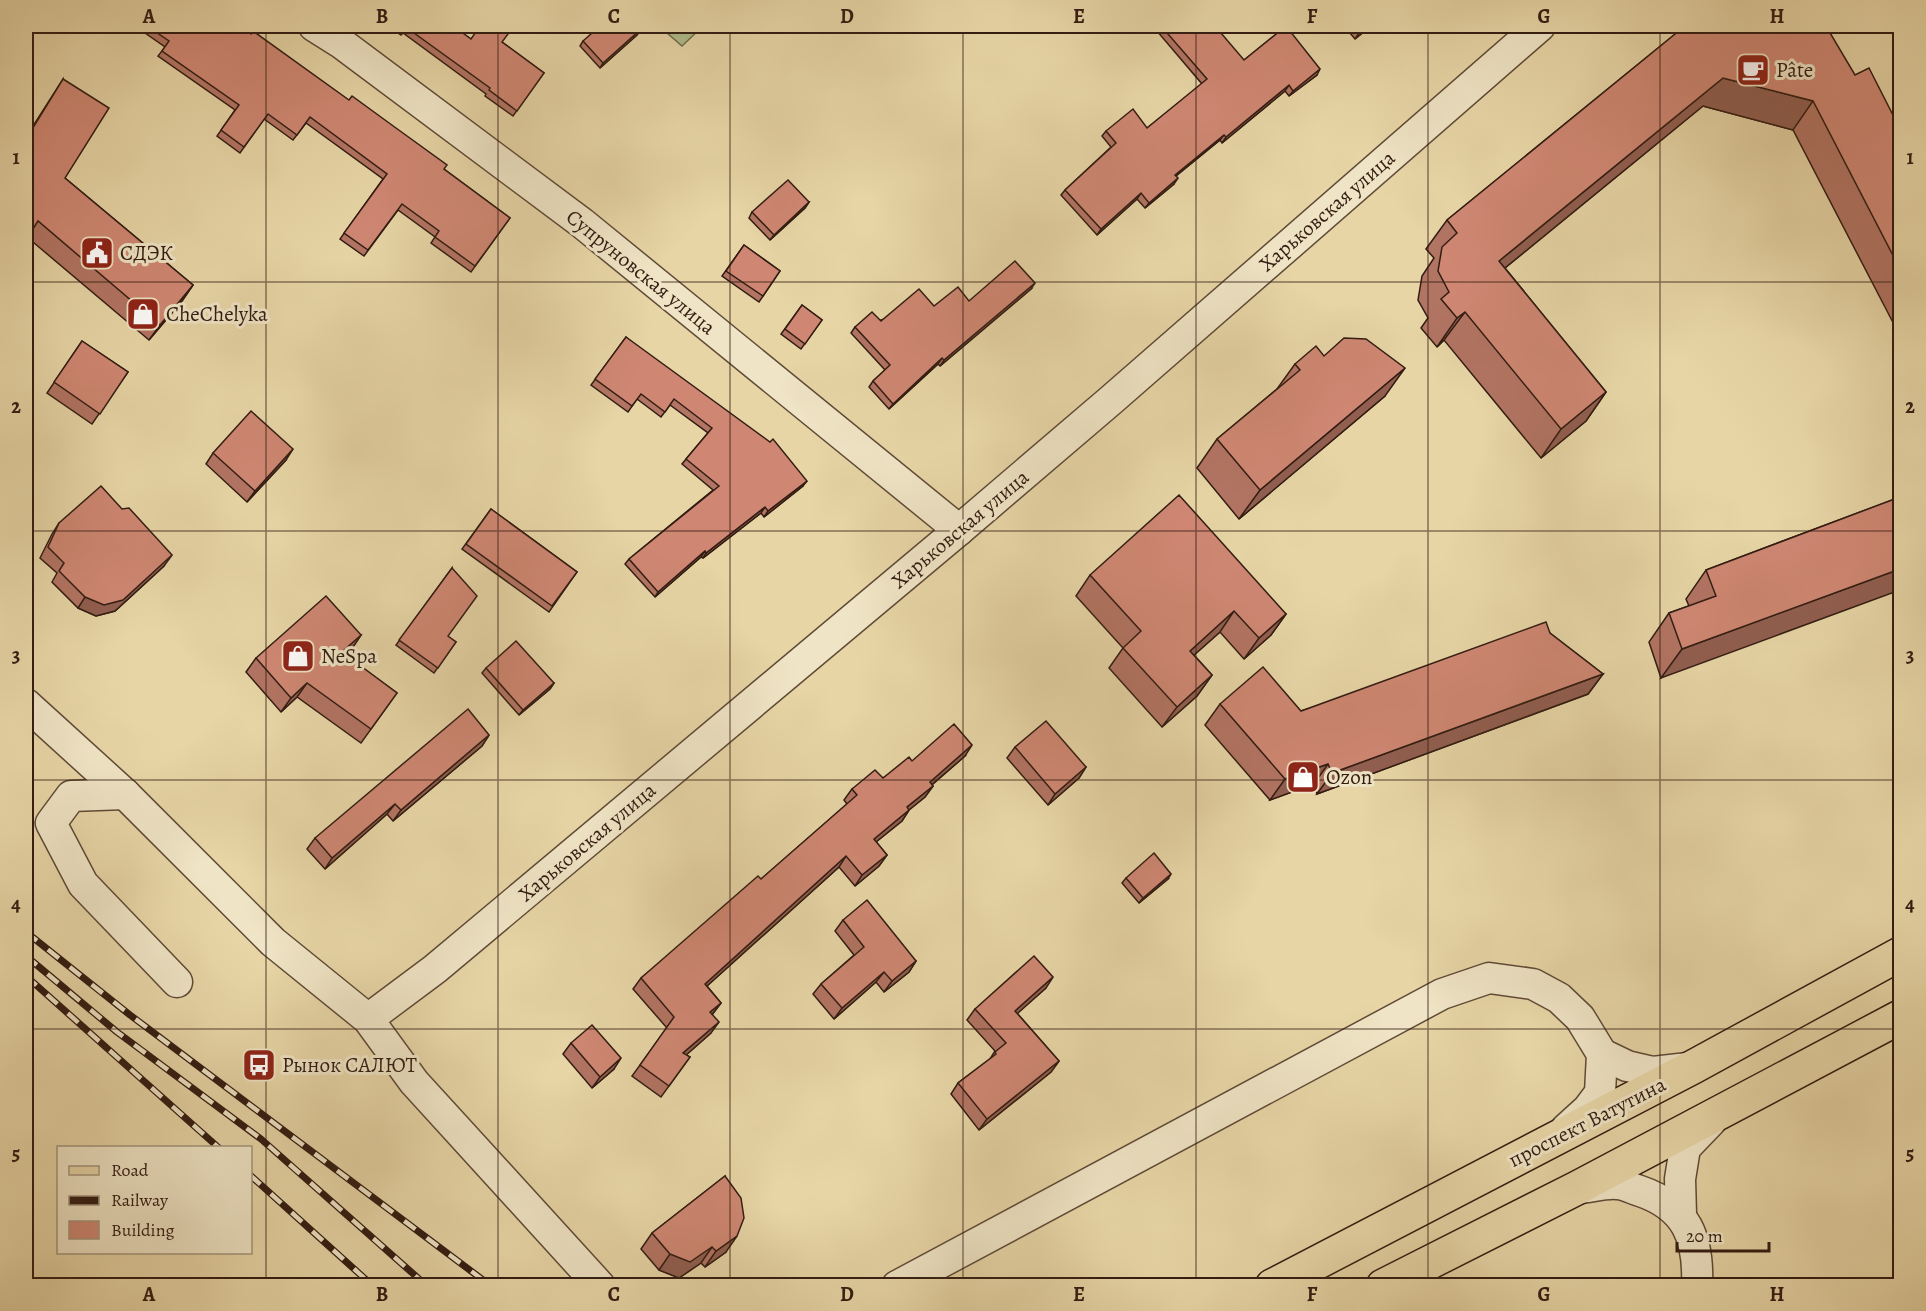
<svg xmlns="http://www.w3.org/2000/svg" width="1926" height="1311" font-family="Alegreya,serif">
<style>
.green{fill:#afbe8c;stroke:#706d4f;stroke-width:1.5}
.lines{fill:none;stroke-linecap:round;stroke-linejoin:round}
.minor-casing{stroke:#5f4a37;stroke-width:33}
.major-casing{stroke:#321c12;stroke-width:36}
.minor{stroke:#efe4c5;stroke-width:30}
.major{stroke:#e7d5a6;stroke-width:33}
.rail-casing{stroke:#321c12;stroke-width:7}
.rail{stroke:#efe4c5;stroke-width:4.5;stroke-dasharray:14;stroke-linecap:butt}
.wall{fill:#b27463;stroke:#321c12;stroke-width:1.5}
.shaded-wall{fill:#915e50;stroke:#321c12;stroke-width:1.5}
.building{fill:#cf8773;stroke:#321c12;stroke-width:1.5}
.grid{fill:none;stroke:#321c12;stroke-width:1.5;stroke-opacity:0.55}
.labels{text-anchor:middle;stroke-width:6;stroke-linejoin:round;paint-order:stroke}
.poi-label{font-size:21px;fill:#321c12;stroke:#efe4c5;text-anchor:start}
.street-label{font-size:21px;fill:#321c12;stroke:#efe4c5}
.neatline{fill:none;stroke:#321c12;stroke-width:2}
.grid-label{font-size:20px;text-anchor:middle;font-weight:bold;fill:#321c12}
</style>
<rect width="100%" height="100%" fill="#e7d5a6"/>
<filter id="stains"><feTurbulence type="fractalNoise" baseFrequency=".00333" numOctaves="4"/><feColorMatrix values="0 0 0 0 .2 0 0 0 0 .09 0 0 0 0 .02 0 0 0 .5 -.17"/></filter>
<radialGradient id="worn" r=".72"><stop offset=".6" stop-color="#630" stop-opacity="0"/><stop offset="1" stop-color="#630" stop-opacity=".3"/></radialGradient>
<path class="green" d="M659,26H703L682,46Z"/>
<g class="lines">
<defs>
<g id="minor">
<path d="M314,26L341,43L582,223L959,530"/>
<path d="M26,704L125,794L273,942L368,1019L414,1082L600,1286"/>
<path d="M125,794L71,796L51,823L83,884L177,982"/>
<path d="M368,1019L435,969L959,530L1110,401L1540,26"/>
<path d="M1602,1054L1627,1066L1653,1072L1688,1068"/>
<path d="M1580,1188C1591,1187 1606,1183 1617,1184C1624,1184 1633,1189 1640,1191C1687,1207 1699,1238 1697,1286"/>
<path d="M1681,1215L1680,1179L1685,1148L1711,1121"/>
<path d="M897,1286L1442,994L1489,978L1533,984L1559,998L1580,1018L1602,1054L1600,1093L1588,1109L1566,1129"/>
</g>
<g id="major">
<path d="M1272,1286L1693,1067L1900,954"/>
<path d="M1383,1286L1577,1188L1900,1017"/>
</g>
</defs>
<use href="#minor" class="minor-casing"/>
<use href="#major" class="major-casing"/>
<use href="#minor" class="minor"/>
<use href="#major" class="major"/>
<defs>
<g id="rail">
<path d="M26,932L130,1015L491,1286"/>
<path d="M26,956L117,1032L261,1139L427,1286"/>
<path d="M26,976L219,1148"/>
<path d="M250,1175L373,1286"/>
</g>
</defs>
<use href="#rail" class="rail-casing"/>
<use href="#rail" class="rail"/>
</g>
<g class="wall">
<path d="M135,26H239L444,169L510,218L471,272L431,243L435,237L398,210L364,256L340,239L383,179L306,123L293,140L264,119L240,153L217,136L235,110L158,56L165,47Z"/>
<path d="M388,26H453L471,39L502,42L544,73L513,116L485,96L486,94L403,33L401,35Z"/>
<path d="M1162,26L1244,60L1284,28L1282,26H1297L1290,32L1317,75L1289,96L1285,91L1222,143L1220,140L1176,176L1174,184L1145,208L1137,199L1097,235L1061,195L1065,190L1111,147L1102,136L1106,131L1147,128L1202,84L1157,31Z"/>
<path d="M1344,26H1371L1355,39Z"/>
<path d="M1685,26L1855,75L1900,129V336L1793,130L1703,106L1505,268L1606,392L1586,421L1541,458L1444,340L1437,347L1421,328L1428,318L1418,300L1422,276L1434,258L1426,249L1447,220Z"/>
<path d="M641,29L637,35L600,68L580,46L583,41Z"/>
<path d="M63,79L65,178L193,285L182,301L149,340L27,237L26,240V137Z"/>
<path d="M809,202L805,208L770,240L749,218L752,212Z"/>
<path d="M744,245L780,271L759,302L722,276Z"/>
<path d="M1031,289L940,366L938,364L889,409L869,387L873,381L885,370L851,333L855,327L934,306L969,301Z"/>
<path d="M802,305L822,320L801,349L781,334Z"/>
<path d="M626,337L803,486L764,517L761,513L703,558L701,557L655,597L625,564L629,559L713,490L682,464L708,433L670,405L661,417L637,399L628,412L591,385Z"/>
<path d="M82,341L128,372L92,424L47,393Z"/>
<path d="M1324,356L1385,396L1239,519L1197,468L1217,439L1277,389L1295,364Z"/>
<path d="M213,453L286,460L247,502L206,464Z"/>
<path d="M1900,497L1661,678L1649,642L1669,613L1689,606L1686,599L1706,570Z"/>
<path d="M491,509L577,572L549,612L462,549Z"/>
<path d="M59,523L164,566L115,611L96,616L78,608L52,582L57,573L40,558L52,534Z"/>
<path d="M452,568L448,637L456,642L434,673L396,645Z"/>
<path d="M1090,575L1286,614L1271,635L1244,659L1220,632L1194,655L1212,675L1197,696L1162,727L1109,668L1123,648L1076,596Z"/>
<path d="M1550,633L1603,674L1588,694L1317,794L1314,784L1270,800L1205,725L1220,704L1301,711Z"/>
<path d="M361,635L351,650L345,655L397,693L361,743L297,697L281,712L246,672L256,658Z"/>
<path d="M486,668L554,683L550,689L519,715L482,673Z"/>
<path d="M489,735L482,746L393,821L387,814L325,869L307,849L315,838Z"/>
<path d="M1015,747L1086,767L1079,778L1048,805L1007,758Z"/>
<path d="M965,756L932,785L933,786L925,797L909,810L902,821L876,842L887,855L879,866L855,886L839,867L707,986L721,1003L712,1015L711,1033L686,1055L690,1057L661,1097L632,1076L667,1028L633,989L641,978L761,879L847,804L844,800L852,789L883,778L912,761Z"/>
<path d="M1126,878L1168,879L1139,903L1122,883Z"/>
<path d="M843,920L916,961L909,972L884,992L876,982L834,1019L813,994L821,984L854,955L835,931Z"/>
<path d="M1046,988L1017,1013L1059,1061L1051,1072L979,1130L951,1094L958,1083L990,1059L995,1051L967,1020L975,1009Z"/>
<path d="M571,1043L614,1069L592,1088L563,1054Z"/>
<path d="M725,1176L726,1252L705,1267L701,1263L679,1278L659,1270L641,1249L652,1233Z"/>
</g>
<g class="shaded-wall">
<path d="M1368,26H1371L1355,39L1359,33Z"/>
<path d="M641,29L637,35L600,68L603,63Z"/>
<path d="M1320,69L1317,75L1289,96L1293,91Z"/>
<path d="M1723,78L1813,101L1793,130L1703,106L1478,290L1499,261Z"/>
<path d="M1289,85L1285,91L1222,143L1226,137Z"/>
<path d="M1224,135L1220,140L1171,180L1175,175Z"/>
<path d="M1178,178L1174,184L1145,208L1149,203Z"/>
<path d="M1141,193L1137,199L1097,235L1101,229Z"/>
<path d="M809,202L805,208L770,240L774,235Z"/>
<path d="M1035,283L1031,289L940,366L944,360Z"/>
<path d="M193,285L182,301L149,340L160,325Z"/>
<path d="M1465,312L1444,340L1437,347L1457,318Z"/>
<path d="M942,358L938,364L889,409L893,404Z"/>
<path d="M1405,368L1385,396L1239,519L1260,490Z"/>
<path d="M1606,392L1586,421L1541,458L1561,429Z"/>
<path d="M293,449L286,460L247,502L255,491Z"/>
<path d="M807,481L803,486L764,517L768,511Z"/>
<path d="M765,507L761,513L703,558L706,553Z"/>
<path d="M705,551L701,557L655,597L658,592Z"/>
<path d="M172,555L164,566L115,611L96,616L78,608L85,597Z"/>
<path d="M1900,569V590L1661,678L1682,649Z"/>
<path d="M1234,611L1220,632L1175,672L1190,651Z"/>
<path d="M1286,614L1271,635L1244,659L1259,638Z"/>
<path d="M361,635L351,650L332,667L342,652Z"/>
<path d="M1603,674L1588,694L1317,794L1332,773Z"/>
<path d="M1212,675L1197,696L1162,727L1177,707Z"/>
<path d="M307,683L297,697L281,712L291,698Z"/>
<path d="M554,683L550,689L519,715L523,710Z"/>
<path d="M489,735L482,746L393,821L401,810Z"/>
<path d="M972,745L965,756L922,793L930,782Z"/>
<path d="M1328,764L1314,784L1270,800L1285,779Z"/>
<path d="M1086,767L1079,778L1048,805L1055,794Z"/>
<path d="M933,786L925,797L899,818L907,807Z"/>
<path d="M395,804L387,814L325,869L332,858Z"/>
<path d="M909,810L902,821L866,850L874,839Z"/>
<path d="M887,855L879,866L855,886L862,875Z"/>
<path d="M846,856L839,867L697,995L705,984Z"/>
<path d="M1171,874L1168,879L1139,903L1143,898Z"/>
<path d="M916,961L909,972L884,992L892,981Z"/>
<path d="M884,972L876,982L834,1019L842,1008Z"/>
<path d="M1053,977L1046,988L1008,1022L1015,1011Z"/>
<path d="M721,1003L713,1013L702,1023L710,1012Z"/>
<path d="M719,1022L711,1033L676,1064L683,1053Z"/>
<path d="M621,1058L614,1069L592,1088L600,1077Z"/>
<path d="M1059,1061L1051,1072L979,1130L987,1119Z"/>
<path d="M737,1236L726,1252L705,1267L716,1251Z"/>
<path d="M712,1247L701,1263L679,1278L659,1270L670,1254Z"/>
</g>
<g class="building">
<path d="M147,26H239L251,34L253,31L349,100L352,96L396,128L447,165L444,169L510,218L475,266L435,237L439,231L402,204L368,250L344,233L387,174L310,117L297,135L268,114L244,147L221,130L239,105L162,51L169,41Z"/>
<path d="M400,26H453L471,39L480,26H514L502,42L544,73L517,111L489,90L490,88L407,28L405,30Z"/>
<path d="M600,26H637L641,29L603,63L583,41Z"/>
<path d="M1161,26H1215L1244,60L1286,26L1320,69L1293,91L1289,85L1226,137L1224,135L1175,175L1178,178L1149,203L1141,193L1101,229L1065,190L1116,143L1106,131L1133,109L1147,128L1207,79Z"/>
<path d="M1353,26H1368L1359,33Z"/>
<path d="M1685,26H1769L1785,29L1803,28L1809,26H1826L1855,75L1869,68L1900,129V269L1813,101L1723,78L1499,261L1606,392L1561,429L1465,312L1457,318L1441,299L1449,292L1438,271L1442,247L1457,233L1447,220Z"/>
<path d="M63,79L109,108L65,178L193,285L160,325L38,221L26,240V139Z"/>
<path d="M788,180L809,202L774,235L752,212Z"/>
<path d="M744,245L780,271L763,296L726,271Z"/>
<path d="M1015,261L1035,283L944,360L942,358L893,404L873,381L890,365L855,327L872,312L881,321L919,289L934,306L958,287L969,301Z"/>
<path d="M802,305L822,320L805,344L785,329Z"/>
<path d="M626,337L770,442L773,439L807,481L768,511L765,507L706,553L705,551L658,592L629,559L719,486L686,459L712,428L674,399L665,412L641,394L632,406L595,379Z"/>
<path d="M1344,338L1366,339L1405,368L1260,490L1217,439L1300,370L1295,364L1316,346L1324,356Z"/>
<path d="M82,341L128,372L100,414L54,382Z"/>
<path d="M251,411L293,449L255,491L213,453Z"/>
<path d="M101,486L122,509L129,508L172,555L123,600L104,605L85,597L59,571L64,563L48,547L59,523Z"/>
<path d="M1179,495L1286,614L1259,638L1234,611L1190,651L1212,675L1177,707L1123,648L1141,631L1090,575Z"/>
<path d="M1900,497V569L1682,649L1669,613L1716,596L1706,570Z"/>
<path d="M491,509L577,572L552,606L466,544Z"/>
<path d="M452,568L477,596L448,636L456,642L438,668L399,640Z"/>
<path d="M326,596L361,635L342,652L397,693L371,729L307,683L291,698L256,658Z"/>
<path d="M1546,622L1550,633L1603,674L1332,773L1328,764L1285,779L1220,704L1263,667L1301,711Z"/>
<path d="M516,641L554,683L523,710L486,668Z"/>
<path d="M468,709L489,735L401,810L395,804L332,858L315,838Z"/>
<path d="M1046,721L1086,767L1055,794L1015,747Z"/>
<path d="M954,724L972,745L930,782L933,786L907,807L909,810L874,839L887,855L862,875L846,856L705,984L721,1003L710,1012L719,1022L683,1053L690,1057L669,1086L640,1065L674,1017L641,978L758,876L761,879L857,795L852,789L875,770L883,778L909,757L912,761Z"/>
<path d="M1154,853L1171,874L1143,898L1126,878Z"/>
<path d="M867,900L916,961L892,981L884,972L842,1008L821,984L864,947L843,920Z"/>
<path d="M1034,956L1053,977L1015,1011L1059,1061L987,1119L958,1083L996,1054L995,1052L1006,1043L975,1009Z"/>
<path d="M592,1025L621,1058L600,1077L571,1043Z"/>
<path d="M725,1176L741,1198L744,1218L737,1236L716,1251L712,1247L690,1262L670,1254L652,1233Z"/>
</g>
<path class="grid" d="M266,26V1286M498,26V1286M730,26V1286M963,26V1286M1196,26V1286M1428,26V1286M1660,26V1286M26,282H1900M26,531H1900M26,780H1900M26,1029H1900"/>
<defs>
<symbol id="cafe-square" viewBox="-11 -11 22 22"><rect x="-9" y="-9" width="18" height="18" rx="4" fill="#8f2418" stroke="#efe4c5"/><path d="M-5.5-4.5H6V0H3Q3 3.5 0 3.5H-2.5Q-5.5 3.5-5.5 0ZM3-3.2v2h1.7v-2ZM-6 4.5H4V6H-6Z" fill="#fff"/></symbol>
<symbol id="civic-square" viewBox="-11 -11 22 22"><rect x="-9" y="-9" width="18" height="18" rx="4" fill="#8f2418" stroke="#efe4c5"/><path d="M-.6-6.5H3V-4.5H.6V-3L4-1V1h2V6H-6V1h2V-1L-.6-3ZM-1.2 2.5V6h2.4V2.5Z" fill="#fff"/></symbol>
<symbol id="shop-square" viewBox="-11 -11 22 22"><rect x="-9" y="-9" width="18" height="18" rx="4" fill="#8f2418" stroke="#efe4c5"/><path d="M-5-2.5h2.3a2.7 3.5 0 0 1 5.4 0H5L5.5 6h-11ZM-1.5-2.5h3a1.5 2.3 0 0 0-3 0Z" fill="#fff"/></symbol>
<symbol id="bus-square" viewBox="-11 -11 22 22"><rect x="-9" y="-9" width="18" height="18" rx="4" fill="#8f2418" stroke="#efe4c5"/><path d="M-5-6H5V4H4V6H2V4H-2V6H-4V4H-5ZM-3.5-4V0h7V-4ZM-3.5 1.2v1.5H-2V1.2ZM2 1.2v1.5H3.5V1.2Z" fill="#fff"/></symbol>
</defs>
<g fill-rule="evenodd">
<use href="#cafe-square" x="1734" y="51" width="38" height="38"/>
<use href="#civic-square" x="78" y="234" width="38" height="38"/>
<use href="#shop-square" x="124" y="295" width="38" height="38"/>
<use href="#shop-square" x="279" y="637" width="38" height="38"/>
<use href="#shop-square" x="1284" y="758" width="38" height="38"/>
<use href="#bus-square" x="240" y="1046" width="38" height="38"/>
</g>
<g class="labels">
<g class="poi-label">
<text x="1776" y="77">Pâte</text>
<text x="120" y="260">СДЭК</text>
<text x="166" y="321">CheChelyka</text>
<text x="321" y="663">NeSpa</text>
<text x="1326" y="784">Ozon</text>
<text x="282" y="1072">Рынок САЛЮТ</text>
</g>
<g class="street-label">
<text transform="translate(1327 211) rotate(-41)" y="7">Харьковская улица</text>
<text transform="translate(641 272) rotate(39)" y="7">Супруновская улица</text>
<text transform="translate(960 529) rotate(-40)" y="7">Харьковская улица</text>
<text transform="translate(587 842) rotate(-40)" y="7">Харьковская улица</text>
<text transform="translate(1587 1122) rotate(-27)" y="7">проспект Ватутина</text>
</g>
</g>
<rect width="1926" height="1311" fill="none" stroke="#e7d5a6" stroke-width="66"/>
<rect x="57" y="1146" width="195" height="108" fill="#efe4c5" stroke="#a3947d" stroke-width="1.5"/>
<rect x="69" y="1166" width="30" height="9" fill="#e7d5a6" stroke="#a3947d" stroke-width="1.5"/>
<text x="111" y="1176" font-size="18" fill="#321c12">Road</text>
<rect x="69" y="1196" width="30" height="9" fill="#321c12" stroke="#a3947d" stroke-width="1.5"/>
<text x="111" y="1206" font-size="18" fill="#321c12">Railway</text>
<rect x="69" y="1221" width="30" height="18" fill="#cf8773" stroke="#a3947d" stroke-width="1.5"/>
<text x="111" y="1236" font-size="18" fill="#321c12">Building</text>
<path d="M1677 1242v9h92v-9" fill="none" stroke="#321c12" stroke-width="3"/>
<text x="1686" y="1242" font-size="18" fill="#321c12" stroke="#efe4c5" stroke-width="4.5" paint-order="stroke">20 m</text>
<rect x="33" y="33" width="1860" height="1245" class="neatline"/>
<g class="grid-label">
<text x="149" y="23">A</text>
<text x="382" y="23">B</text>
<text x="614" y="23">C</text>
<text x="847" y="23">D</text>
<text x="1079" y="23">E</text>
<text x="1312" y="23">F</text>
<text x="1544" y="23">G</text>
<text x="1777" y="23">H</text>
<text x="16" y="164">1</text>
<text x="1910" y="164">1</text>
<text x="16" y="413">2</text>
<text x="1910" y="413">2</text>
<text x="16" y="662">3</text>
<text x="1910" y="662">3</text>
<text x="16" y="911">4</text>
<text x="1910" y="911">4</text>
<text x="16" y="1160">5</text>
<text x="1910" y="1160">5</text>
<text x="149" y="1301">A</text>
<text x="382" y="1301">B</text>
<text x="614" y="1301">C</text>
<text x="847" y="1301">D</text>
<text x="1079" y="1301">E</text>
<text x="1312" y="1301">F</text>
<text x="1544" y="1301">G</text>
<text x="1777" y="1301">H</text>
</g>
<rect width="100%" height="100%" filter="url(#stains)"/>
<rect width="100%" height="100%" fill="url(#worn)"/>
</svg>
